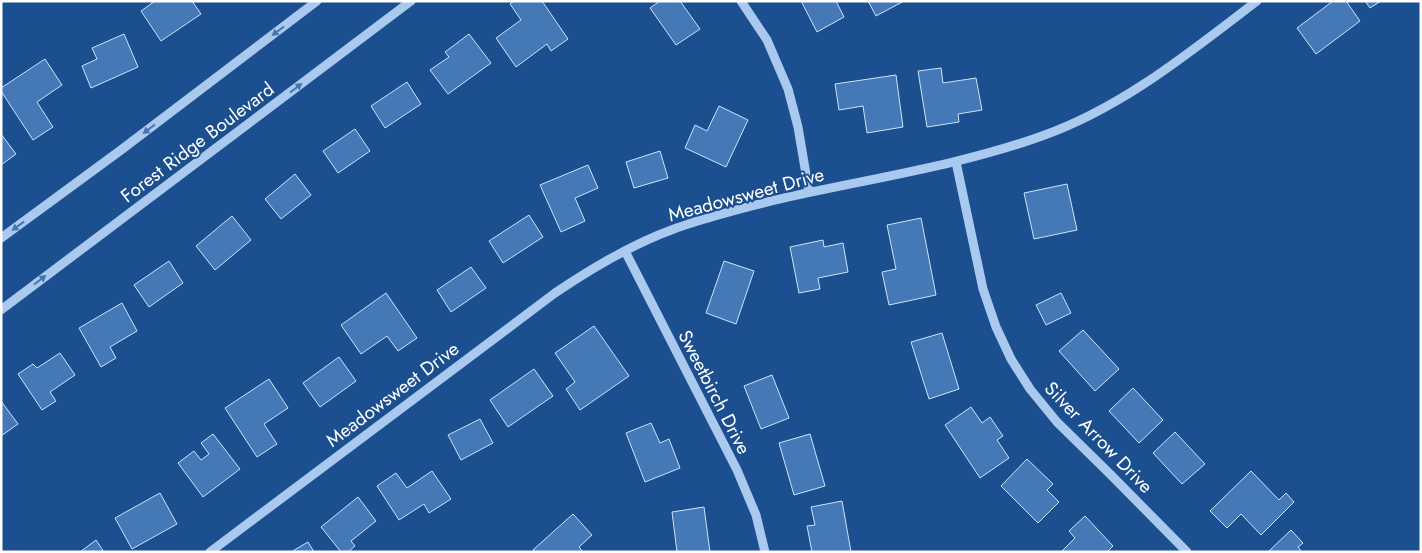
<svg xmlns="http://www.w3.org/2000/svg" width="1422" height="553" font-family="Jost,sans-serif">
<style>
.building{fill:#4478b7;stroke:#cfe3fa}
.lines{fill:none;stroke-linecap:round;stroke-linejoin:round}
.minor{stroke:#a9c9ee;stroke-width:9}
.oneway{fill:#4674ac}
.labels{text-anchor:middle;stroke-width:4;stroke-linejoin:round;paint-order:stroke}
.street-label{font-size:19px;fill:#fff;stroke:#1b4f8f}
</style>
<rect width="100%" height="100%" fill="#1b4f8f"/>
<g class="building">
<path d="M155,1H192L201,14L161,41L141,11Z"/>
<path d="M514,1H542L568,39L551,51L547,44L516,67L496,38L521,20L510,4Z"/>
<path d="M660,1H680L700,29L676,45L650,8Z"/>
<path d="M801,1H836L844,17L817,32Z"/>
<path d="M868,1H904L876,16Z"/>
<path d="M1333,1H1346L1360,21L1316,54L1297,28Z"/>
<path d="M1365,1H1381L1370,8Z"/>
<path d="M124,34L138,67L91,88L82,66L97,59L92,48Z"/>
<path d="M469,34L491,63L448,94L430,70L449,57L445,52Z"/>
<path d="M45,59L62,85L37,102L53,127L33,140L1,91V88Z"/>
<path d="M941,68L943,83L976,78L982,110L958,114L959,122L927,127L918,71Z"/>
<path d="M896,75L903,127L867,133L863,106L839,110L835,84Z"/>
<path d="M407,82L421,104L385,128L371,106Z"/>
<path d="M719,106L748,120L726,167L685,148L695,125L707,131Z"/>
<path d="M355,129L370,151L338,173L323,151Z"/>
<path d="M1,134L16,154L1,165Z"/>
<path d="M660,151L668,178L634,188L626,162Z"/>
<path d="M588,165L598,188L575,198L585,221L561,232L540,185Z"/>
<path d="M295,174L311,195L281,219L265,199Z"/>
<path d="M1067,184L1077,230L1034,239L1024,193Z"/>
<path d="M529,215L543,237L503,263L489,241Z"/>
<path d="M232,216L251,240L215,270L196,246Z"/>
<path d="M921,218L936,295L889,305L882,272L896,269L887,225Z"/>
<path d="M823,240L824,247L843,243L848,272L818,278L820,289L799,293L790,247Z"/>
<path d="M169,261L183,283L149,307L134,285Z"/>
<path d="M724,261L754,271L736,324L706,313Z"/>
<path d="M471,267L486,288L451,312L437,290Z"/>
<path d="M386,293L417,338L398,351L387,336L361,354L341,325Z"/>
<path d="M1061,293L1071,313L1046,325L1036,305Z"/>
<path d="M122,303L137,331L110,347L116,358L101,367L79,328Z"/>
<path d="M594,326L629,376L580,410L566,389L575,382L555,353Z"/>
<path d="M1083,330L1119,369L1095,391L1059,351Z"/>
<path d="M942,333L959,389L929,399L911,342Z"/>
<path d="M60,353L75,375L50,392L56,401L42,410L18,374L33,364L37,368Z"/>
<path d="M339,357L356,381L320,407L303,383Z"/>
<path d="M534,369L553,396L508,427L490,400Z"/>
<path d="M772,375L789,418L761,429L744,386Z"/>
<path d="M269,379L288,408L264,424L277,444L257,457L225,408Z"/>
<path d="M1133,388L1163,420L1139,443L1109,411Z"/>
<path d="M1,401L18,424L1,436Z"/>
<path d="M971,407L982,423L990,417L1003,436L997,440L1009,458L980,478L945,425Z"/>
<path d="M480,419L493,443L461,460L448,435Z"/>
<path d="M651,423L660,443L669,439L680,468L645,482L626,433Z"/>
<path d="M1175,432L1205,464L1182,484L1153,453Z"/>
<path d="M213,434L240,469L203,497L178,463L194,451L201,460L209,454L201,443Z"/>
<path d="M810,434L825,486L794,495L779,443Z"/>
<path d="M1027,459L1053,484L1047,490L1059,502L1038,523L1001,486Z"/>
<path d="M432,471L451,499L429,513L424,504L399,520L377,486L396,473L407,488Z"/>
<path d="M1251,471L1279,500L1286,493L1294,502L1261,535L1241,514L1227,528L1210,511Z"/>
<path d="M160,493L177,524L132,549L115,518Z"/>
<path d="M358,497L376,521L351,541L355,546L348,552H341L321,527Z"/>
<path d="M842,501L851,552H812L807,526L815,525L811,507Z"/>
<path d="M704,507L710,552H677L672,512Z"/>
<path d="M573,514L592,535L579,547L583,552H535L533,550Z"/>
<path d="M1085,516L1113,546L1107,552H1061L1075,538L1069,531Z"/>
<path d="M1291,530L1303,543L1298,547L1302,552H1268Z"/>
<path d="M96,540L104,552H80Z"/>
<path d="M308,542L314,552H291Z"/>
</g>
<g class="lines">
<g class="minor">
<path d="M741,1L767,40L788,89L798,127L809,192"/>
<path d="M956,162L983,289L996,327L1011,359L1030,389L1057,422L1110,474L1187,552"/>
<path d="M1,238L121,150L317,1"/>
<path d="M625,251L737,470L756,515L765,552"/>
<path d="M1,310L411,1"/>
<path d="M210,552L555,293C592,268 632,244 674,229C687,224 701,220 715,216C822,184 936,174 1042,136C1122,108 1190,52 1257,1"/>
</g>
</g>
<defs><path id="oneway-solid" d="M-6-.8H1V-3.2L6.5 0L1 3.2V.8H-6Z" transform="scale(1.25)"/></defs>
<g class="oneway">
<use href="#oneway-solid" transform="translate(278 31) rotate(143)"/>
<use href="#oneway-solid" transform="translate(296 88) rotate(-37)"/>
<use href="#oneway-solid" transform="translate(149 129) rotate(143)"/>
<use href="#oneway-solid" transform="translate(18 226) rotate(144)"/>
<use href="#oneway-solid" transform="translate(40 280) rotate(-37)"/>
</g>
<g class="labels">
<g class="street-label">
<text transform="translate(197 142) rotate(-37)" y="7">Forest Ridge Boulevard</text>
<text transform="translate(746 194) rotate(-15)" y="7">Meadowsweet Drive</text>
<text transform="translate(715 392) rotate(63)" y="7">Sweetbirch Drive</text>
<text transform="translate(392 394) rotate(-37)" y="7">Meadowsweet Drive</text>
<text transform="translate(1099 437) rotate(46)" y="7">Silver Arrow Drive</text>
</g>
</g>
<rect width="1422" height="553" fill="none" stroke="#ffffff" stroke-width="5"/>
</svg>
